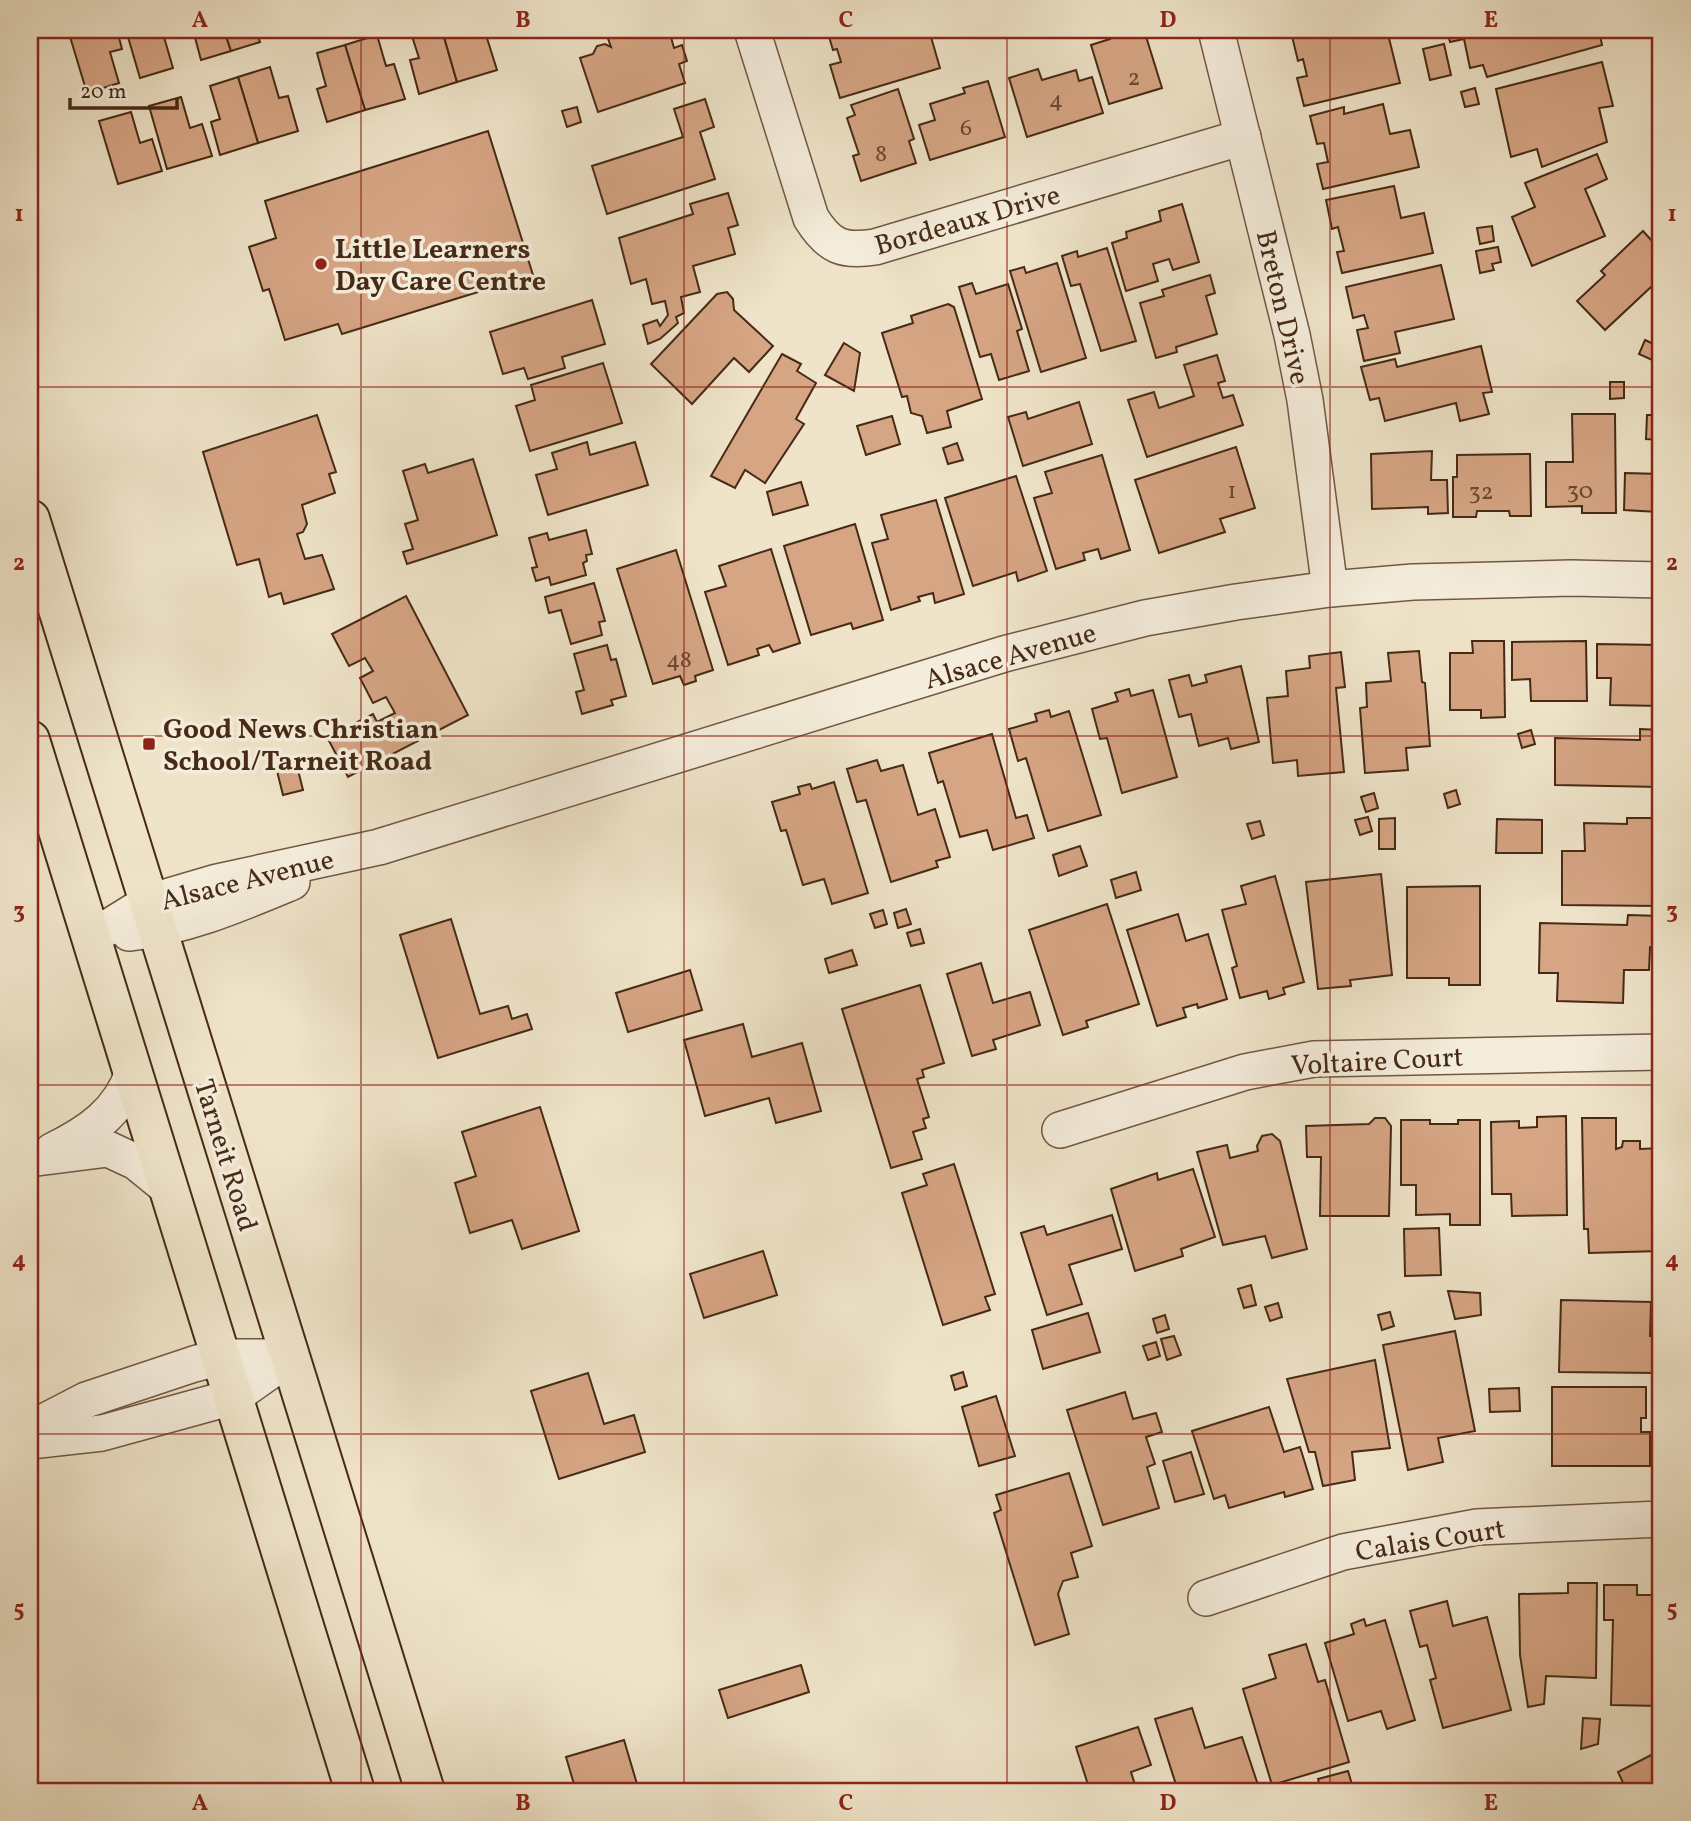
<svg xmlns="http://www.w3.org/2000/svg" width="1691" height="1821" font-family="Vollkorn,serif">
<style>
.building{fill:#d6a584;stroke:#462a15;stroke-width:2}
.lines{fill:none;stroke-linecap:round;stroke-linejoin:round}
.minor-casing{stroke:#705842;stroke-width:38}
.major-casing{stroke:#462a15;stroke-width:42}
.minor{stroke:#f5eddc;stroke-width:35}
.major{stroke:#efe4c9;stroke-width:38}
.grid{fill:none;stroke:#8f2418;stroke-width:2;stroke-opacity:0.55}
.poi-dot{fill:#8f2418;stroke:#f5eddc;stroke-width:2.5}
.labels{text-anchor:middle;stroke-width:7;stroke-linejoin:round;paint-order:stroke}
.number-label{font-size:24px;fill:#6a4931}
.street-label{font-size:28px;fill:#462a15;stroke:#f5eddc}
.poi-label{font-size:28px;font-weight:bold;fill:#462a15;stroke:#f5eddc;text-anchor:start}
.neatline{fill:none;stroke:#8f2418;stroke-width:2.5}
.grid-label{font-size:23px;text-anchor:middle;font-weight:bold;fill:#8f2418}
</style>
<rect width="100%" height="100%" fill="#efe4c9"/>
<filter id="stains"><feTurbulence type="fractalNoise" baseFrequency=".00286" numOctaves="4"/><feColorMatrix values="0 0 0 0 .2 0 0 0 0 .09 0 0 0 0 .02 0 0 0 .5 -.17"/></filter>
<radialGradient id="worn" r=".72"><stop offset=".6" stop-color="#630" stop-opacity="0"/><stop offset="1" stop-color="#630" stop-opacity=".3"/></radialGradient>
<g class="building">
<path d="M68,30H117L122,49L110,52L119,83L87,93Z"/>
<path d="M126,30H175L176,34L164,37L173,68L140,78Z"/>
<path d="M193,30H224L231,51L201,60Z"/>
<path d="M224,30H256L260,42L231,51Z"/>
<path d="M410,30H442L457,82L419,94L410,60L419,58Z"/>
<path d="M442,30H476L479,37L486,35L497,70L457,82Z"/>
<path d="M605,30H684L685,33L671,37L674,48L682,45L687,61L679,64L685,83L598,112L580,58L593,54L597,46L605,44L611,47Z"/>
<path d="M827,30H929L940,68L840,98L830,65L841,62L837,49L833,50Z"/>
<path d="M1108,30H1144L1162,88L1109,104L1091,45L1110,39Z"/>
<path d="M1302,30H1337L1338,33L1352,30H1387L1400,83L1304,106L1297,78L1307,76L1303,59L1298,61L1291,32Z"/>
<path d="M1447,30H1599L1602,45L1487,77L1483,65L1470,68L1464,39L1450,42Z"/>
<path d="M377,35L386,66L394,64L405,99L365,110L345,45Z"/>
<path d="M1444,44L1451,75L1430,80L1423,49Z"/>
<path d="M345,45L365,110L327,122L317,89L326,86L317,53Z"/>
<path d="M1602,62L1613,106L1599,108L1607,142L1542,167L1537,149L1511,157L1496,89Z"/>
<path d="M270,67L279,98L288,96L298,131L258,143L238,77Z"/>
<path d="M1038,69L1042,80L1076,70L1079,81L1092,77L1103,113L1027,137L1009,78Z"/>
<path d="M238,77L258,143L220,155L211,122L220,119L210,86Z"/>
<path d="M988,81L1005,137L930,160L919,125L935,120L930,104L965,93L963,88Z"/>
<path d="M1475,88L1479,104L1465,107L1461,92Z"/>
<path d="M898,89L914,139L909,141L916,163L861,181L853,156L859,154L847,118L855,115L851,105Z"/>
<path d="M181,97L190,128L202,124L212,156L167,169L149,106Z"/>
<path d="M705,99L714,127L700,132L715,179L607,214L592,166L683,137L674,109Z"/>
<path d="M1383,104L1390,134L1410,130L1419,167L1323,189L1317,164L1328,162L1324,143L1317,144L1310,116L1344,107V114Z"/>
<path d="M577,107L581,122L567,127L562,111Z"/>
<path d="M131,112L140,143L152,139L162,171L118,184L99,121Z"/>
<path d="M488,131L533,275L342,334L338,324L285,340L269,289L263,291L249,247L276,238L265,201Z"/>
<path d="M1597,154L1607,179L1585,189L1605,236L1532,266L1512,217L1535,207L1525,183Z"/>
<path d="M1394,186L1401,218L1424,213L1433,253L1342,273L1337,252L1344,251L1338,227L1332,229L1326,200Z"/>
<path d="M728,193L738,225L728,228L735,254L693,266L700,292L681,297L684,313L676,317L678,323L660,339L648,344L643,325L657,320L660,326L668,315L665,301L652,304L646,279L631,284L619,238L693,214L690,204Z"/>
<path d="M1182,204L1199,262L1173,270L1169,259L1153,264L1158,281L1126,291L1112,243L1127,238L1126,232L1161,221L1159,211Z"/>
<path d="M1492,226L1494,241L1480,244L1477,228Z"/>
<path d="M1643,231L1661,251V289L1657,293L1651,287L1605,330L1577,301L1605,275L1601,271Z"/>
<path d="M1498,247L1501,262L1492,264L1494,270L1480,273L1476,251Z"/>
<path d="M1107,248L1136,341L1101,351L1080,284L1071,286L1062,256L1077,251L1078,257Z"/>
<path d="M1057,263L1086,358L1041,372L1010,271L1024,267L1026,273Z"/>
<path d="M1441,265L1454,319L1395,332L1400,353L1364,361L1357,330L1368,328L1364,315L1353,318L1346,287Z"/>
<path d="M1210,275L1215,293L1206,296L1217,334L1176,347L1177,352L1156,358L1140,303L1164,296L1162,290Z"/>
<path d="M972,283L976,294L1008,284L1022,329L1017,331L1029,371L999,380L991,354L980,357L959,287Z"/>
<path d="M727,292L733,299L734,310L773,346L749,372L734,358L692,404L651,364L717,294Z"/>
<path d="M592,300L605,344L562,357L565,368L528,379L524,368L503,374L490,332Z"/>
<path d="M948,304L954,307L982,399L947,411L951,427L927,433L922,416L911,413L907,396L902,397L882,333L913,323L911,316Z"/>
<path d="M1645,340L1658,346L1652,360L1639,354Z"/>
<path d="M844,343L860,353L854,391L825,375Z"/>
<path d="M1481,346L1492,392L1483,393L1489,414L1460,421L1456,403L1385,421L1379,398L1370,400L1361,367L1395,359L1397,367Z"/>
<path d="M782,354L801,364L797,371L816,383L796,419L804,424L765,483L745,470L735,488L711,476Z"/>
<path d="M1217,355L1225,381L1218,383L1223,398L1233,395L1243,425L1147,457L1128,400L1154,392L1159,408L1194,396L1184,365Z"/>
<path d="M603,363L622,423L530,451L516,406L535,400L531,385Z"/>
<path d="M1610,382H1624V398L1610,399Z"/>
<path d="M1079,402L1092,444L1023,466L1008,417L1026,412L1028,419Z"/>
<path d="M1572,414H1615L1616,513H1582V506L1546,507V462H1573Z"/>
<path d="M317,415L336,472L329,474L335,493L302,505L307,524L303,532L297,534L305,559L322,555L334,589L284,604L281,593L269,597L259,559L237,565L203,452Z"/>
<path d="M1647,415H1661V440L1646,439Z"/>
<path d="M892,416L900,444L866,455L857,426Z"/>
<path d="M587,442L590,455L635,442L648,485L548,515L536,475L557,469L552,453Z"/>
<path d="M957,443L963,460L948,464L943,448Z"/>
<path d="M1236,447L1255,508L1220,519L1225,532L1159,553L1135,480Z"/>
<path d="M1432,451L1431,480H1447L1448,513L1428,514V507L1372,509L1371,454Z"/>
<path d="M1530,454L1531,516H1510L1509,511H1477L1476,517H1453V477H1457V455Z"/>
<path d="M1102,455L1130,550L1101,559L1098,549L1083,553L1085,560L1056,569L1034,498L1052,493L1045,472Z"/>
<path d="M473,459L497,535L407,564L403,552L413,549L405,524L418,520L403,471L425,464L428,473Z"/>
<path d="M1625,473L1661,474V505H1658V512L1624,510Z"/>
<path d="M1016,476L1047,571L1018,581L1016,572L973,586L945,498Z"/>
<path d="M801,482L808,505L773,515L767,492Z"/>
<path d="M936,500L964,594L935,603L933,593L918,597L920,601L891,610L872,543L888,539L881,515Z"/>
<path d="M855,524L883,620L853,629L851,623L811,635L784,546Z"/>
<path d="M586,530L592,554L586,555L587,561L583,563L586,575L551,585L549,577L536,581L532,568L537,567L529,538L547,533L549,540Z"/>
<path d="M771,549L800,643L773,652L769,645L757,649L759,655L728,665L705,592L726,586L719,566Z"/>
<path d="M676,550L713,670L695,676L696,681L684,685L680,676L653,684L617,569Z"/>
<path d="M594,583L605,621L599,622L602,635L571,644L561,610L549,613L545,597Z"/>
<path d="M406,596L468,715L348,777L327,737L373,714L377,722L395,713L386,697L373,703L360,678L373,671L365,658L349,666L332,634Z"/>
<path d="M1472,641H1504L1505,717L1481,718V710H1450V653H1473Z"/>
<path d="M1586,641L1587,701H1531L1530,679L1512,680V642Z"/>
<path d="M1597,644L1661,645V706L1610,705L1611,678H1597Z"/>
<path d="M607,645L611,660L616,659L626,696L611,700L613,705L582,714L576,692L584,690L574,654Z"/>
<path d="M1419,651L1422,682L1425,683L1430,746L1406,748L1408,770L1365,773L1360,708L1367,707L1366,683L1391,681L1388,653Z"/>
<path d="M1341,652L1345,687L1336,688L1344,772L1298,776L1297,760L1273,763L1267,698L1288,696L1286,671L1310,668L1309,656Z"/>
<path d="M1241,666L1259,742L1231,749L1228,738L1199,746L1191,714L1179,717L1169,680L1189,675L1192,686L1207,682L1205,675Z"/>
<path d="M1129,689L1131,696L1153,690L1177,777L1122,793L1107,738L1100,739L1092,709L1118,701L1115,693Z"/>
<path d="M1049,710L1051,717L1069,711L1101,815L1048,831L1026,758L1018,761L1009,729L1037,721L1035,714Z"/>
<path d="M1640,729L1661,730V787L1555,785V738L1640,740Z"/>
<path d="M1531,730L1535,744L1522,748L1518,734Z"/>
<path d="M992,734L1016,818L1027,815L1034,838L993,850L987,830L960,837L943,781L938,783L929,753Z"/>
<path d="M877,760L881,771L903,765L918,815L935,809L950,857L936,861L938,867L891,882L866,800L857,802L847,769Z"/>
<path d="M297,766L303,790L283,795L277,771Z"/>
<path d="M834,782L868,893L832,904L824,879L803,885L786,830L781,831L772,802L800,794L798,787L810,784L812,789Z"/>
<path d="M1456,790L1460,804L1448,808L1444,794Z"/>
<path d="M1374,793L1378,808L1366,812L1361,797Z"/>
<path d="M1368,817L1372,831L1360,835L1355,820Z"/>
<path d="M1395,818V849H1379V819Z"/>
<path d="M1627,818H1657L1660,906L1562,905V851H1585L1584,823L1627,824Z"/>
<path d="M1497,819L1542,820V853H1496Z"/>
<path d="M1260,821L1264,835L1252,839L1247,824Z"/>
<path d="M1080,846L1087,866L1059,876L1053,855Z"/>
<path d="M1136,872L1141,890L1116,898L1111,880Z"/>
<path d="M1381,874L1392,975L1350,980L1351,986L1318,989L1306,882Z"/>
<path d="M1275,876L1304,982L1283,988L1285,994L1269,999L1267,991L1240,998L1232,968L1237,966L1222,910L1246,904L1241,886Z"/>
<path d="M1480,886V985H1449V978H1407V887Z"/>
<path d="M1107,904L1139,1004L1086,1021L1088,1027L1063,1035L1029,930Z"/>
<path d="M906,909L911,924L898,928L894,913Z"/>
<path d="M883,910L887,924L875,928L870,914Z"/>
<path d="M1178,914L1186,941L1208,934L1227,999L1198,1008L1197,1004L1183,1008L1186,1017L1157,1026L1127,930Z"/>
<path d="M1628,915L1661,916L1660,948L1650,947L1649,970H1624L1623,1003L1557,1001L1558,973H1539L1540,923L1627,925Z"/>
<path d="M451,919L480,1014L508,1006L512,1019L527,1014L532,1029L438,1058L400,935Z"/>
<path d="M920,929L924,943L911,946L907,933Z"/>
<path d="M852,950L857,965L829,973L825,959Z"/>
<path d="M981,963L993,1003L1030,992L1040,1025L993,1040L996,1049L972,1056L947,974Z"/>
<path d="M690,970L702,1010L628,1032L616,993Z"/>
<path d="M920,985L944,1063L922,1070L924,1077L917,1079L929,1117L923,1119L926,1128L913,1132L922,1159L891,1168L842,1009Z"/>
<path d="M743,1024L752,1057L802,1043L821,1111L776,1123L769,1098L705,1116L684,1040Z"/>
<path d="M540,1107L579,1231L522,1249L512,1220L470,1233L455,1183L476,1176L462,1132Z"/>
<path d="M1566,1116L1567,1215L1512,1216L1511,1194H1492L1491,1122L1519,1121V1128L1537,1127V1117Z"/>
<path d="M1375,1118H1385L1391,1126L1389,1216H1320L1321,1157H1307L1306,1126L1369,1124Z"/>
<path d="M1582,1118H1616V1149L1622,1147L1623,1141H1640V1149L1661,1148V1251L1589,1253L1588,1229H1584Z"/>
<path d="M1401,1120H1430V1124H1458V1120H1480V1225H1450V1214L1416,1215V1185H1401Z"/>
<path d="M1272,1134L1280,1141L1307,1249L1272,1258L1265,1236L1223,1245L1197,1152L1227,1145L1230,1158L1258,1151L1257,1146L1262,1136Z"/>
<path d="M954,1164L995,1294L985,1297L990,1310L943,1325L902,1193L927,1185L923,1174Z"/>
<path d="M1193,1169L1215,1237L1181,1249L1183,1256L1135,1271L1111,1189L1157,1173L1158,1180Z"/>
<path d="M1112,1215L1122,1249L1069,1265L1082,1304L1047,1315L1021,1233L1044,1226L1047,1235Z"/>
<path d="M1439,1228L1441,1275L1405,1276L1404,1229Z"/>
<path d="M763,1251L777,1295L704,1318L690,1274Z"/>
<path d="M1251,1285L1256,1305L1244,1308L1238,1289Z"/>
<path d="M1448,1291L1480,1293L1481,1315L1455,1319Z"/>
<path d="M1561,1300L1651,1302L1650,1336H1658L1657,1373L1559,1372Z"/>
<path d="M1278,1303L1282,1317L1270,1321L1265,1307Z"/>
<path d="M1390,1312L1394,1326L1382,1330L1378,1315Z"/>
<path d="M1088,1313L1100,1352L1043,1369L1032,1330Z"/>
<path d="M1165,1315L1169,1329L1157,1333L1153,1319Z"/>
<path d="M1455,1331L1475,1431L1438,1438L1443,1462L1408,1470L1383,1345Z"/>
<path d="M1174,1336L1181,1355L1167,1360L1161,1339Z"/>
<path d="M1156,1342L1160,1356L1148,1360L1143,1346Z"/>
<path d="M1375,1360L1390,1448L1352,1452L1355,1480L1323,1486L1315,1452H1309L1287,1379Z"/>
<path d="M963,1372L967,1386L955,1390L951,1376Z"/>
<path d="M588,1373L604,1424L634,1415L645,1452L559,1479L531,1391Z"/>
<path d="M1552,1387H1646V1418H1641V1432H1650V1466H1552Z"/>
<path d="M1519,1388L1520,1411L1490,1412L1489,1389Z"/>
<path d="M1125,1392L1133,1419L1156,1413L1162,1432L1146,1437L1155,1464L1147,1467L1159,1508L1103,1525L1067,1410Z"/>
<path d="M996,1396L1015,1456L979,1466L962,1407Z"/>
<path d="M1269,1407L1284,1452L1300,1447L1313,1489L1285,1497L1284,1492L1229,1508L1225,1495L1214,1499L1192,1431Z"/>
<path d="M1191,1452L1204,1494L1175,1502L1163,1461Z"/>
<path d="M1069,1473L1092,1546L1071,1553L1078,1577L1063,1581L1058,1594L1069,1634L1035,1645L994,1513L1001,1510L996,1495Z"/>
<path d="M1568,1583H1597L1596,1678L1546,1676L1544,1704L1528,1707L1520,1655L1519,1594L1568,1593Z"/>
<path d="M1604,1585H1637V1595H1661V1706L1611,1705L1613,1620H1604Z"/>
<path d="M1447,1601L1453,1626L1487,1617L1511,1710L1443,1728L1430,1680L1436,1678L1427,1645L1420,1647L1410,1611Z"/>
<path d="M1364,1619L1366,1626L1385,1620L1415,1720L1387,1729L1381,1711L1348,1721L1325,1643L1354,1634L1351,1624Z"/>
<path d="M1306,1644L1318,1682L1325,1680L1349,1762L1272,1785L1243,1689L1276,1678L1269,1655Z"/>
<path d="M801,1665L809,1692L728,1718L719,1690Z"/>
<path d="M1192,1708L1205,1748L1242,1737L1260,1791H1178L1155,1719Z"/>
<path d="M1583,1718L1600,1719L1598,1744L1581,1749Z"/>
<path d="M1138,1727L1151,1765L1131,1772L1137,1791H1090L1076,1747Z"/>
<path d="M624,1740L637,1784L613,1791H605L604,1786L576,1791L566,1757Z"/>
<path d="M1661,1750V1791H1627L1618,1772Z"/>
<path d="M1348,1771L1354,1791H1321L1318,1779Z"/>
</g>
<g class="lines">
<defs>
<g id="minor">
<path d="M752,30L811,218C829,247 843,252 875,247L1243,137"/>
<path d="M1216,30L1292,335L1305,400L1330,589"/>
<path d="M129,933C186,927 239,904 292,882"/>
<path d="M91,938L149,902L217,882L379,847L1004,654L1145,618L1236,602L1330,589L1413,582L1571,578L1661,580"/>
<path d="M1060,1130L1245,1072L1314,1059L1661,1052"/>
<path d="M52,1151C89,1133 120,1112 133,1072"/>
<path d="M37,1158L108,1149L136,1162L168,1188"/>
<path d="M30,1429L86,1400L194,1364L221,1357H290"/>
<path d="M30,1441L102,1433L233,1397L290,1357"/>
<path d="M1206,1598L1343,1552L1477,1527L1661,1519"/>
</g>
<g id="major">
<path d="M30,519L425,1791"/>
<path d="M30,740L355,1791"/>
</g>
</defs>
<use href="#minor" class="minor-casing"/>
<use href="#major" class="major-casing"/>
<use href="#minor" class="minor"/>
<use href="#major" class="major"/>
</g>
<path class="grid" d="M361,30V1791M684,30V1791M1007,30V1791M1330,30V1791M30,387H1661M30,736H1661M30,1085H1661M30,1434H1661"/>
<g class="poi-dot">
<circle cx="321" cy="264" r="7"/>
<rect x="142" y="737" width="14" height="14" rx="3.5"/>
</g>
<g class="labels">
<g class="number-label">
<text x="1134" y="85">2</text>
<text x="1056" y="107">4</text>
<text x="966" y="135">6</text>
<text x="881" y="161">8</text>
<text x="1232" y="498">1</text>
<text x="1580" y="498">30</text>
<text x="1481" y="499">32</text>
<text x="679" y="667">48</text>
</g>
<g class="street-label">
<text transform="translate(967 219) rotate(-16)" y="10">Bordeaux Drive</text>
<text transform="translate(1284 307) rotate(77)" y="10">Breton Drive</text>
<text transform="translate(1010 655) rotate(-16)" y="10">Alsace Avenue</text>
<text transform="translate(247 879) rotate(-14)" y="10">Alsace Avenue</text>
<text transform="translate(1377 1060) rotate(-3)" y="10">Voltaire Court</text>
<text transform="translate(227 1155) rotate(73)" y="10">Tarneit Road</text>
<text transform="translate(1430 1539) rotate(-9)" y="10">Calais Court</text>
</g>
<g class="poi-label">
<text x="335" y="258">Little Learners<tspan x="335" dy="32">Day Care Centre</tspan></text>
<text x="163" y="738">Good News Christian<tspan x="163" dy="32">School/Tarneit Road</tspan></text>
</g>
</g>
<rect width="1691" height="1821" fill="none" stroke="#efe4c9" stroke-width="77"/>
<path d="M70 98v10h107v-10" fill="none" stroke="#462a15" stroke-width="3.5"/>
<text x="80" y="98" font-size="21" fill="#462a15" stroke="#f5eddc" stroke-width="5" paint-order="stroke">20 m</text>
<rect x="38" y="38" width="1614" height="1745" class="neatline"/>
<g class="grid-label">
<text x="200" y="27">A</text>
<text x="523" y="27">B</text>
<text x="846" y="27">C</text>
<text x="1168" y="27">D</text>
<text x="1491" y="27">E</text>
<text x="19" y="221">1</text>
<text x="1672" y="221">1</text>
<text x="19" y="570">2</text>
<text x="1672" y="570">2</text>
<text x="19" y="918">3</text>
<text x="1672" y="918">3</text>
<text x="19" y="1267">4</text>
<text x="1672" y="1267">4</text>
<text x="19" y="1616">5</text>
<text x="1672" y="1616">5</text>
<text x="200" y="1810">A</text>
<text x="523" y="1810">B</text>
<text x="846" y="1810">C</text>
<text x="1168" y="1810">D</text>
<text x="1491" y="1810">E</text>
</g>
<rect width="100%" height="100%" filter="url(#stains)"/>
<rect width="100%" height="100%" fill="url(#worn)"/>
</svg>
